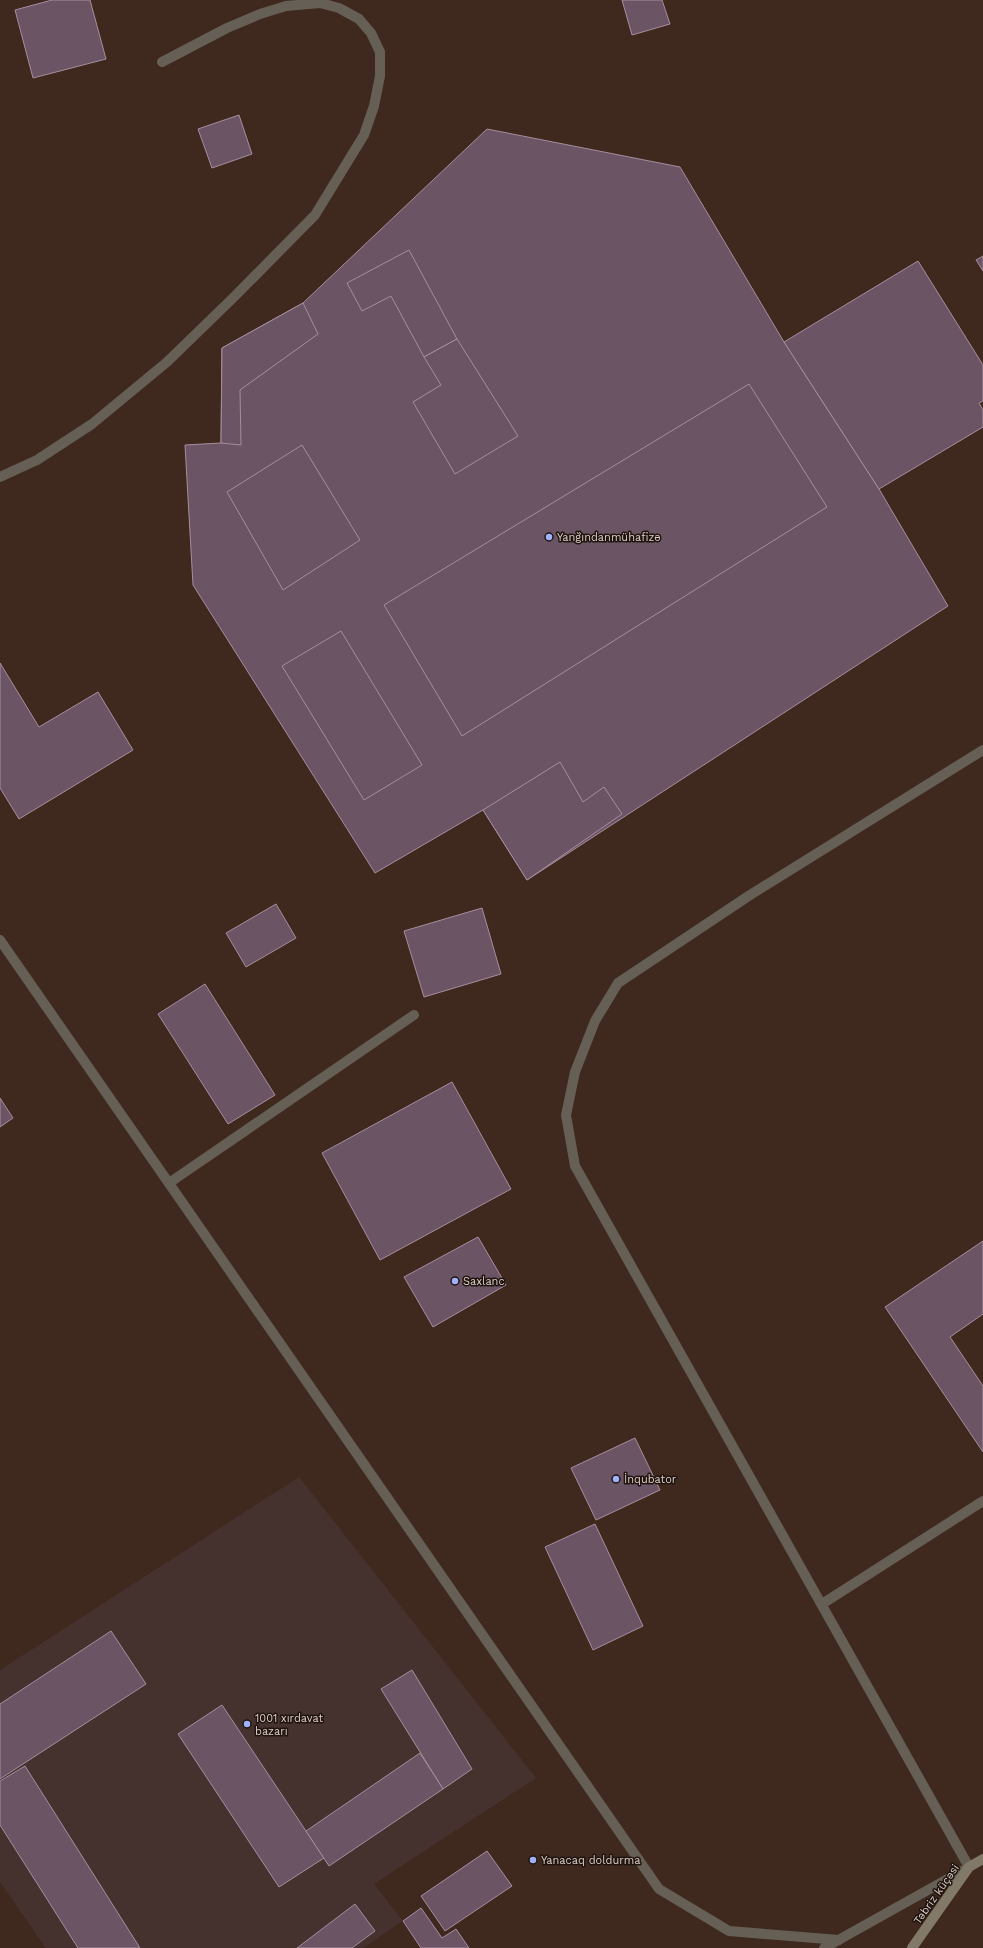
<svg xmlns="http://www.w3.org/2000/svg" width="983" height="1948" font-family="'Work Sans',sans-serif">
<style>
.commercial{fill:#45312e}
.building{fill:#6b5464;stroke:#a78e9f}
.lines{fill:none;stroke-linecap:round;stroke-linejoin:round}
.service{stroke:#655f55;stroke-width:10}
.minor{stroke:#655f55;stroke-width:10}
.secondary{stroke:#837969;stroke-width:10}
.poi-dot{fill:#a1b2fd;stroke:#1f140f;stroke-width:1.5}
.labels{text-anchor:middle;stroke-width:3;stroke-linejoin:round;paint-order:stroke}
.poi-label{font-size:11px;fill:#ddcec7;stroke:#1f140f;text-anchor:start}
.street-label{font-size:11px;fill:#ddcec7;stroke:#1f140f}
</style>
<rect width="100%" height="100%" fill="#3f291e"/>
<path class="commercial" d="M299,1477L536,1778L374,1884L403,1921L363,1948H46L0,1882V1670Z"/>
<g class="building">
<path d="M52,0H90L106,59L33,78L15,10Z"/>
<path d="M622,0H662L670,24L632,35Z"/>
<path d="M239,115L252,154L212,168L198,129Z"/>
<path d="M487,129L680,167L784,342L879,489L948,606L527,880L483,810L375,873L193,585L185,445L221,443L222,348L303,303Z"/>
<path d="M409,250L457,339L424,357L391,296L362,311L347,283Z"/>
<path d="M983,256V271L976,260Z"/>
<path d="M918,261L983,365V401L979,403L983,410V427L879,489L784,342Z"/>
<path d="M303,303L318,334L240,390L241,445L221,443L222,348Z"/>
<path d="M457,339L518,436L455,474L413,402L441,385L424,357Z"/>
<path d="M749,384L827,507L462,736L384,605Z"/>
<path d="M302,445L360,540L283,590L227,492Z"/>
<path d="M341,631L422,765L364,800L282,666Z"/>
<path d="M0,663L39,727L98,692L133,750L19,819L0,788Z"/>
<path d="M560,762L583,802L604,787L622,814L527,880L483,810Z"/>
<path d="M276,904L296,938L246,967L226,933Z"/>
<path d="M482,908L501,974L424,997L404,931Z"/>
<path d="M205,984L275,1095L228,1124L158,1014Z"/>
<path d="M452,1082L511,1189L380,1260L322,1153Z"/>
<path d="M0,1098L13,1118L0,1127Z"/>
<path d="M478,1237L506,1285L433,1327L404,1277Z"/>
<path d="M983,1241V1314L950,1337L983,1386V1452L885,1307Z"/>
<path d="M635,1438L660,1490L596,1520L571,1468Z"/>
<path d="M595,1524L643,1626L593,1650L545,1547Z"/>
<path d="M111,1631L146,1684L0,1779V1704Z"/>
<path d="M412,1670L472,1769L443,1789L381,1689Z"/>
<path d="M222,1705L324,1858L279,1887L178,1734Z"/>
<path d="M420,1753L443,1789L329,1866L306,1831Z"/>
<path d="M25,1766L140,1948H78L0,1825V1781Z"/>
<path d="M487,1851L512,1886L445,1931L421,1896Z"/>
<path d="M355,1904L375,1931L352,1948H297Z"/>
<path d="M421,1908L442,1938L456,1929L469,1948H421L403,1921Z"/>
</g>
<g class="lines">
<g class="service">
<path d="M0,477L37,460L92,424L167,362L235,296L315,215L364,135L374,106L380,76V52L371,33L359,19L339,8L320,3L286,6L260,14L227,28L162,62"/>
<path d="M169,1183L414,1015"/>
<path d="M822,1604L983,1501"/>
</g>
<g class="minor">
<path d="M0,940L659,1889L729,1931L839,1940"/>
<path d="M824,1948L969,1867L575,1166L566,1115L575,1072L595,1021L618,983L750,895L983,750"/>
</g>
<path class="secondary" d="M912,1948L969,1867L983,1859"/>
</g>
<g class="poi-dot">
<circle cx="549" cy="537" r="4"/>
<circle cx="455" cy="1281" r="4"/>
<circle cx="616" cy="1479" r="4"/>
<circle cx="247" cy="1724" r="4"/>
<circle cx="533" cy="1860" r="4"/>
</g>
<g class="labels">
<g class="poi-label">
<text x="557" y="541">Yanğındanmühafizə</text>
<text x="463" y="1285">Saxlanc</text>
<text x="624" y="1483">İnqubator</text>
<text x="255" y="1722">1001 xırdavat<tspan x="255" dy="13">bazarı</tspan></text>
<text x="541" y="1864">Yanacaq doldurma</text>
</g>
<g class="street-label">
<text transform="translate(936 1894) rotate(-55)" y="4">Təbriz küçəsi</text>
</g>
</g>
</svg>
